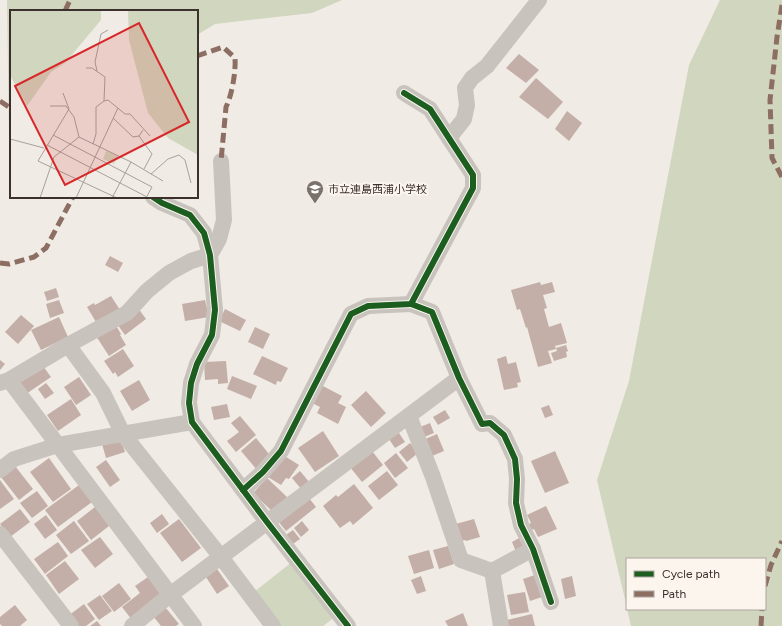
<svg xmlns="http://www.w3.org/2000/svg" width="782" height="626" font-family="Figtree,'Noto Sans JP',sans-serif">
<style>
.green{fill:#d1d6bf}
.building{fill:#c3afa7}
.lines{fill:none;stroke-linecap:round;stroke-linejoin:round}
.street{stroke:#c9c3be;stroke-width:16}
.quiet{stroke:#8d6e63;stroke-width:5;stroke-dasharray:10 5;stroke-linecap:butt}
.cycleway-casing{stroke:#fbf5ee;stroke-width:8}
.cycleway{stroke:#1b5e20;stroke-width:6}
.labels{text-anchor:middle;stroke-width:4;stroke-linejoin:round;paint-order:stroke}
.poi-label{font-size:11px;fill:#3b302b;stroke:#fbf5ee;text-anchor:start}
.inset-road{fill:none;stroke:#a8a09b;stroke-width:1}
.view{fill:#d62828;fill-opacity:0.15;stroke:#d62828;stroke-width:2}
.inset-edge{fill:none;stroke:#3b302b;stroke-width:2}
</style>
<rect width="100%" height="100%" fill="#f0ebe5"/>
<g class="green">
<path d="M7,0H342L312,13L215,24L197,35V11H11V134L9,136Z"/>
<path d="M720,0H782V626H631L627,609H765V559H627V608L597,480L629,381L689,65Z"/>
<path d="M292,562L335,617L323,626H280L254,592Z"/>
</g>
<g class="building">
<path d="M519,54L539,70L526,83L506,68Z"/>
<path d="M536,78L563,102L548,119L519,97Z"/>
<path d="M567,111L582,123L569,141L555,129Z"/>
<path d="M110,256L123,263L118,272L105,265Z"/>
<path d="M540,282L541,285L552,282L555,292L543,295L547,308L544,309L549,327L561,323L567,343L555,346L556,349L548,351L552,363L538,367L527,327L526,328L520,309L517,310L511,290Z"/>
<path d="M56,288L59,297L47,301L44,292Z"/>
<path d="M111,296L122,313L99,327L87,307L94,303L95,305Z"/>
<path d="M59,300L64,313L50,318L46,304Z"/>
<path d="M205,300L209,317L185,321L182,304Z"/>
<path d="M138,308L146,319L125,335L117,324Z"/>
<path d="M225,309L246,320L240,331L219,321Z"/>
<path d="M21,315L34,326L18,344L5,332Z"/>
<path d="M59,317L68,337L41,350L31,330Z"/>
<path d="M115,324L121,334L120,335L126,345L109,356L96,336Z"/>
<path d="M255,327L270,334L263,349L248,342Z"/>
<path d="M566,345L568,351L566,352L567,357L554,361L551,353L557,351L556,348Z"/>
<path d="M123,349L134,366L118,377L115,372L113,374L104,361Z"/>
<path d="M262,356L288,368L281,382L277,381L276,385L253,374Z"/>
<path d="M506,356L508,364L516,362L521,382L517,383L518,387L504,390L497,359Z"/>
<path d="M0,360L5,364L0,370Z"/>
<path d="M226,361L228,383L218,384V379L205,380L204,362Z"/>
<path d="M43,366L51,377L26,394L19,383Z"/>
<path d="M232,376L257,386L251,399L227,389Z"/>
<path d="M79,377L91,395L76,405L64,387Z"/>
<path d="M139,380L150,400L132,411L120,391Z"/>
<path d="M46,383L54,393L45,399L38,389Z"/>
<path d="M321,385L342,396L338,403L346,407L338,424L317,413L320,407L312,403Z"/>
<path d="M366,391L386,413L371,427L351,405Z"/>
<path d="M71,399L81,415L58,431L47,415Z"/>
<path d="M227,404L230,417L214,420L211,407Z"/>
<path d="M549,405L553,415L545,418L541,408Z"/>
<path d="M445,410L450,418L438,425L433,417Z"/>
<path d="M240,416L256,435L236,452L227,441L239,432L231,423Z"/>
<path d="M430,423L434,433L419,439L415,429Z"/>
<path d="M323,431L339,456L315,472L298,448Z"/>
<path d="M399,433L405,442L395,448L389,439Z"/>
<path d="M437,434L444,451L432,456L421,441Z"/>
<path d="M120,438L125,452L106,458L102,444Z"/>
<path d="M256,438L273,459L258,471L241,451Z"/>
<path d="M410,443L418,453L407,462L399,452Z"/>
<path d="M372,451L383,465L362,482L350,467Z"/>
<path d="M555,451L569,483L545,493L531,461Z"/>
<path d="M396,453L408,468L395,478L384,463Z"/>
<path d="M283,455L299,465L289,479L286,478L281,485L268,477Z"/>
<path d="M49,458L71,489L53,502L30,472Z"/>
<path d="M106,460L120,480L110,487L96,467Z"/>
<path d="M15,466L33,489L19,500L1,477Z"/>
<path d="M300,471L310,483L302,490L292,478Z"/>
<path d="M387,471L398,485L379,500L368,486Z"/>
<path d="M267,478L287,497L273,512L253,493Z"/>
<path d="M0,480L14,499L0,509Z"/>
<path d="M354,484L373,508L353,525L350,521L340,528L323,506L336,495L338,497Z"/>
<path d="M79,485L92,502L58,527L45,510Z"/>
<path d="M37,491L48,506L32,518L20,503Z"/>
<path d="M309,498L316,507L286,531L278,521Z"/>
<path d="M546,506L557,529L538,537L534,529L529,531L527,525L531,523L527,515Z"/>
<path d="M95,507L109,526L91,540L77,521Z"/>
<path d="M20,509L30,522L10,537L0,524Z"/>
<path d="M162,514L169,524L157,533L150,523Z"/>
<path d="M46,515L57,530L45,539L34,524Z"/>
<path d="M179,519L201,548L182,562L160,533Z"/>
<path d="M474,519L480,537L466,541L465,540L457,542L452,525Z"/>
<path d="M74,521L89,541L71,554L56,535Z"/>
<path d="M302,521L309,530L301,537L294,528Z"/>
<path d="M293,530L300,539L290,546L283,537Z"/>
<path d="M100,537L113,554L95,568L81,550Z"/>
<path d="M521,537L526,549L517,554L512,542Z"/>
<path d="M58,542L68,556L45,574L34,559Z"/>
<path d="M448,546L454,564L439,569L433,550Z"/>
<path d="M429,550L434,568L414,574L408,556Z"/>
<path d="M65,561L79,579L59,594L46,575Z"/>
<path d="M217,569L229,586L217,594L206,577Z"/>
<path d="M535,575L542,597L530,601L523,579Z"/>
<path d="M421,576L426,591L417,594L411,580Z"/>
<path d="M572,576L576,596L565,599L561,579Z"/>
<path d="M148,577L163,597L132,620L122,607L140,593L135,586Z"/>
<path d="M119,583L131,599L114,612L102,596Z"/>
<path d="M525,592L529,612L511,615L507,595Z"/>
<path d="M100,595L112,611L99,620L87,604Z"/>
<path d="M84,604L95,619L86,626H76L68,616Z"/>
<path d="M15,605L27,620L20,626H2L0,624V617Z"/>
<path d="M165,607L179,624L176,626H161L153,616Z"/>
<path d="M463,613L468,626H448L445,621Z"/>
<path d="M532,614L535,626H504L503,621Z"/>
<path d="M97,621L101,626H90Z"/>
</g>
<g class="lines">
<g class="street">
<path d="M449,138L464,119L467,105L465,88L472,78L487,66L539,0"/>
<path d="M153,197L162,203L190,215L204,233L210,255L215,310L212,335L197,364L191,383L189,403L192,422L267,522L348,626"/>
<path d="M411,304L432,312L459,378L482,424L490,423L504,435L515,459L517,479L516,503L521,525L533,549L551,602"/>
<path d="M68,345L103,393L123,434L221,557L273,626"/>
<path d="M9,380L194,626"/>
<path d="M0,383L9,380L68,345L127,313L147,291L169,273L191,261L210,255L219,239L224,220L221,161"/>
<path d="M409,416L433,477L461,560L492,571L533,549"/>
<path d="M0,470L14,459L58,445L192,422"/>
<path d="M243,490L263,472L281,451L351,314L368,306L411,304L473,188V175L430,109L404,93"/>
<path d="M0,534L71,626"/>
<path d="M492,571L501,626"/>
<path d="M132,626L170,595L459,378"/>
</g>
<g class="quiet">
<path d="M782,5L777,37L770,100L772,158L782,177"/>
<path d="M65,11L70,0"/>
<path d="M197,56L223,47L235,58C236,71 232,95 226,107L221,161"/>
<path d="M0,101L9,107L11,106"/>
<path d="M0,263L9,264L34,257L46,248L73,197"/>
<path d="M765,586L771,565L782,541"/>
<path d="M761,626L762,609"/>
</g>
<defs>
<g id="cycleway">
<path d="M153,197L162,203L190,215L204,233L210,255L215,310L212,335L197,364L191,383L189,403L192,422L267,522L348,626"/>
<path d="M411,304L432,312L459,378L482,424L490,423L504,435L515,459L517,479L516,503L521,525L533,549L551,602"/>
<path d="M243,490L263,472L281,451L351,314L368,306L411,304L473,188V175L430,109L404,93"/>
</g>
</defs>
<use href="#cycleway" class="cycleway-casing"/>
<use href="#cycleway" class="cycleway"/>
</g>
<defs>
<symbol id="school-pin" viewBox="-11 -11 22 30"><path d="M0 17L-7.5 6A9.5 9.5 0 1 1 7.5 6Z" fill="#7a716c" stroke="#fbf5ee"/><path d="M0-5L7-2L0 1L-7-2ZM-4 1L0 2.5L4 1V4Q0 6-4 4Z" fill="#fff"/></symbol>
</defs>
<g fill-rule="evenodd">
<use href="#school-pin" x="305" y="179" width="20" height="27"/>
</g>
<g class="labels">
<g class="poi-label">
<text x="328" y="193">市立連島西浦小学校</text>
</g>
</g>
<g transform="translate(10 10)">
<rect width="188" height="188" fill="#f0ebe5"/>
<path d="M0,0H91V10L55,53L41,62L17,96L0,65ZM118,0H188V145L158,128L138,103L119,30ZM96,141L108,146L104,154L93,149Z" fill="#d1d6bf"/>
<path class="inset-road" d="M76,58H82L95,67L94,91L86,97V124L83,134M87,61L85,52L91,24L98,20M53,83L59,99L28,151L107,188M94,91L98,90L115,104H120L140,126M40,96H56L64,107L69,127L121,152L153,171M103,108L123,127L129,126L133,120M43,125L142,177L136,188M129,126L142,144L134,159M0,129L34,138M37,135L137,187M141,164L158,149L169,145L175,150L181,173M30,188L44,147L69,127M66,188L108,98M102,188L121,152"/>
<path class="view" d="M129,13L179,112L55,175L5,76Z"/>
<rect width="188" height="188" class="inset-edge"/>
</g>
<rect x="626" y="558" width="140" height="52" fill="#fbf5ee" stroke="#aea6a0"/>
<rect x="634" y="571" width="20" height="6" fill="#1b5e20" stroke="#aea6a0"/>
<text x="662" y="578" font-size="12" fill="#3b302b">Cycle path</text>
<rect x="634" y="591" width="20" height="6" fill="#8d6e63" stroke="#aea6a0"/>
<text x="662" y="598" font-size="12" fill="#3b302b">Path</text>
</svg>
